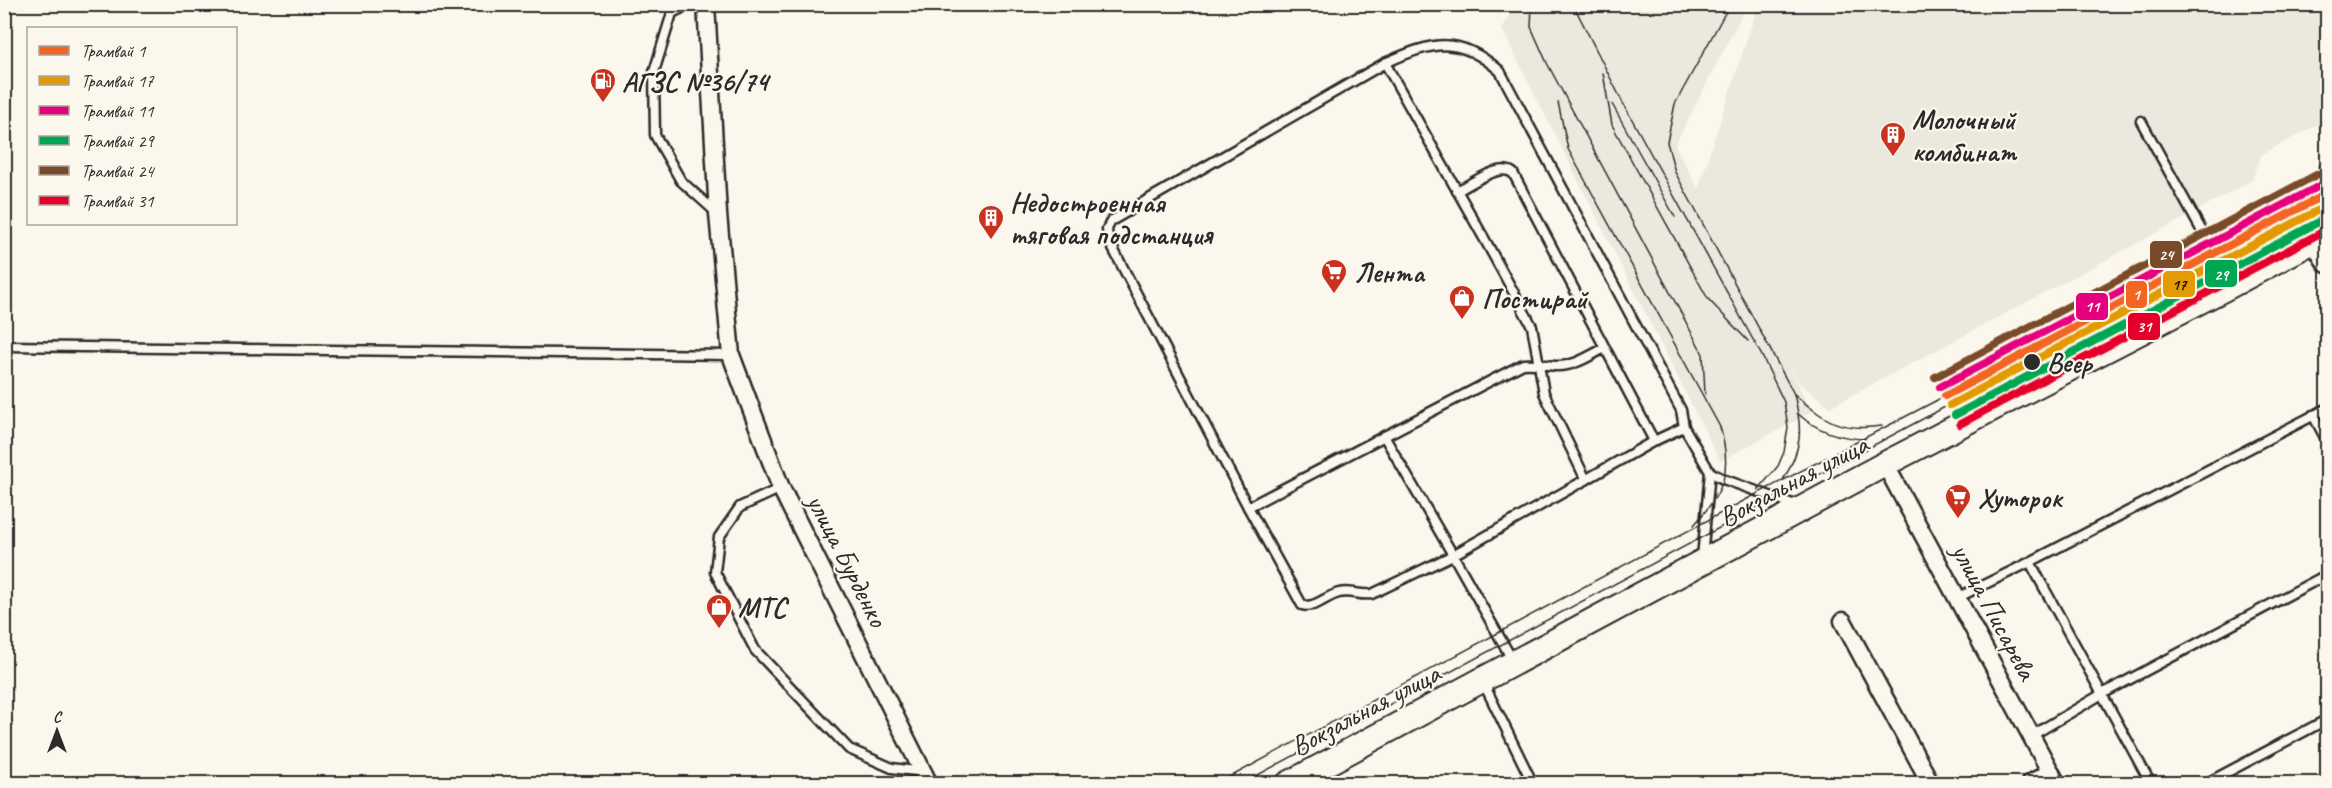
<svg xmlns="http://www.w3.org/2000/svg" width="2332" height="788" font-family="Caveat,sans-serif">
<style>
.built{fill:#ebe8de}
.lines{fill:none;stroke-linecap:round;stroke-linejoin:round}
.service-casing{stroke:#2b2b2b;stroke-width:13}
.minor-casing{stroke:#2b2b2b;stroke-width:21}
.tertiary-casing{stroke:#2b2b2b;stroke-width:26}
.secondary-casing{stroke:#2b2b2b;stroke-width:28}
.service{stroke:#fbf7ec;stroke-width:8}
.minor{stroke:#fbf7ec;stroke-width:16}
.tertiary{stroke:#fbf7ec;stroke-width:21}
.secondary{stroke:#fbf7ec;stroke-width:24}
.tram{stroke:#2b2b2b;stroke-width:1.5}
.tram-1-casing{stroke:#fbf7ec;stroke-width:12}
.tram-2-casing{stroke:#fbf7ec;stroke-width:12}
.tram-3-casing{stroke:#fbf7ec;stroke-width:12}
.tram-4-casing{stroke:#fbf7ec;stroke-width:12}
.tram-5-casing{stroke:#fbf7ec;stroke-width:12}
.tram-6-casing{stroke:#fbf7ec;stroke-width:12}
.tram-1{stroke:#f26522;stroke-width:8}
.tram-2{stroke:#e39a04;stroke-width:8}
.tram-3{stroke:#e5007d;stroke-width:8}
.tram-4{stroke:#00a651;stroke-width:8}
.tram-5{stroke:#7a4b2a;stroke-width:8}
.tram-6{stroke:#e4002b;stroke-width:8}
.stop-dot{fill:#2b2b2b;stroke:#fbf7ec;stroke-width:2}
.labels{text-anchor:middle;stroke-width:4.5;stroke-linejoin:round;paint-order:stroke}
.poi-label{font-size:28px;font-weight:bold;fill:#2b2b2b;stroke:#fbf7ec;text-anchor:start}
.stop-label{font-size:28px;font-weight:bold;fill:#2b2b2b;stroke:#fbf7ec;text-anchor:start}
.street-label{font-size:28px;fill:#2b2b2b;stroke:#fbf7ec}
.line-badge{stroke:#fbf7ec;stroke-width:2}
.badge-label{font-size:16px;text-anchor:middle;font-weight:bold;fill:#fff}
.pale-badge-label{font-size:16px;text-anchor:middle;font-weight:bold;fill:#111}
</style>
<rect width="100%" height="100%" fill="#fbf7ec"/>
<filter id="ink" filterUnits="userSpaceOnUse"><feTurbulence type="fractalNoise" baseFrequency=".0167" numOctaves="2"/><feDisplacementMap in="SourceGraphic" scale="12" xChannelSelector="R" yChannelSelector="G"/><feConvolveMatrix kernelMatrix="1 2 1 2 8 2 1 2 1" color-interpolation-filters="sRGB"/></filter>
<g filter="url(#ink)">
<path class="built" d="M1514,5H1747L1675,145L1698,189L1758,5H2327V120L2262,154L2252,180L2192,214L1830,407L1799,383L1784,356L1812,412L1720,461L1502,30Z"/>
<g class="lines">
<defs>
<g id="service">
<path d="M691,4L672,13L654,72L655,135L681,181L718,214"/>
<path d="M1385,63L1485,240L1532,326L1544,393L1586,480"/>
<path d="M2141,121L2214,253L2228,283"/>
<path d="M1457,191C1472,184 1498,163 1513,173L1654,441"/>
<path d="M2210,247L2301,201L2328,164"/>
<path d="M4,346L731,355"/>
<path d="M2313,415L2328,443"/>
<path d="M1384,436L1453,555L1372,594C1360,596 1350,590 1339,593C1326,596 1315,609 1302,605L1248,507L1108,239L1107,229L1111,221L1385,63C1432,42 1458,34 1500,71L1681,410L1684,427"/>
<path d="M781,488L740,507L719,537L715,572L755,650L849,749L892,768L923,772"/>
<path d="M1248,507L1523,364C1535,363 1545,365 1556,366C1574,367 1590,355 1605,348"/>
<path d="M1702,558L1710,472"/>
<path d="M2030,562L2151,784"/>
<path d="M1957,598L2030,562L2328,408"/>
<path d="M1513,661L1453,555L1654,441L1684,427L1710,472L1723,479L1798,506"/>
<path d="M1483,682L1533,784"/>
<path d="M2031,736L2102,694L2328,574"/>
<path d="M2205,784L2328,719"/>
</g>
<g id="minor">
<path d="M706,4L718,214L731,355L781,488L929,784"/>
<path d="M1885,464L2057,784"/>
<path d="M1843,621L1931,784"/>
<path d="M2029,784L2051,772"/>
</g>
<path id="tertiary" d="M2315,240L2328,262"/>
<path id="secondary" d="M1288,784L1885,464L2229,286L2328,233"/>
</defs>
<use href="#service" class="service-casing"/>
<use href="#minor" class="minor-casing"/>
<use href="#tertiary" class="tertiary-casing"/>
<use href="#secondary" class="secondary-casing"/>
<use href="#service" class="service"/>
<use href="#minor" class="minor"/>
<use href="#tertiary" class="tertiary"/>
<use href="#secondary" class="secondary"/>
<g class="tram">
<path d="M1532,4L1531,27L1547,63L1703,354L1705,394"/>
<path d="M1573,4L1623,103L1762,356L1784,402L1788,427L1784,452L1778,466L1758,490"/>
<path d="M1730,4L1675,104L1667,142L1675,172L1794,394C1803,430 1802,449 1783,480"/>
<path d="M1603,73L1612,125L1708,299L1748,341"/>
<path d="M1558,102L1568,149L1720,427C1733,472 1724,491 1694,525"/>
<path d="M1612,104L1675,217"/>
<path d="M1794,394C1826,421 1839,432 1882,426"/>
<path d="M1797,413C1817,431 1838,438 1865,439"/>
<path d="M1217,784L1749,498L1945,396"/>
<path d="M1241,784L2031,361"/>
</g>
<defs>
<path id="tram-1" d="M1945,396L2328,193"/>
<path id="tram-2" d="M1950,405L2328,205"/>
<path id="tram-3" d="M1940,387L2323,184"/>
<path id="tram-4" d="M1955,415L2328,217"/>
<path id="tram-5" d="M1935,377L2318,174"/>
<path id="tram-6" d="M1960,424L2328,229"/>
</defs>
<use href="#tram-1" class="tram-1-casing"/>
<use href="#tram-2" class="tram-2-casing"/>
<use href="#tram-3" class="tram-3-casing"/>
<use href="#tram-4" class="tram-4-casing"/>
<use href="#tram-5" class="tram-5-casing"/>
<use href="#tram-6" class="tram-6-casing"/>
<use href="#tram-1" class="tram-1"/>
<use href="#tram-2" class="tram-2"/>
<use href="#tram-3" class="tram-3"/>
<use href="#tram-4" class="tram-4"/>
<use href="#tram-5" class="tram-5"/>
<use href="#tram-6" class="tram-6"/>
</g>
</g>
<defs>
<symbol id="fuel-pin" viewBox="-11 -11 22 30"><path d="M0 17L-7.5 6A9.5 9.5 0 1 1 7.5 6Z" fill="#c8321e" stroke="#fbf7ec"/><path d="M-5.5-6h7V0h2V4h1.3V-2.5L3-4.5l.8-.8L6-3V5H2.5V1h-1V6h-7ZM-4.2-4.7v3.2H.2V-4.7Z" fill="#fff"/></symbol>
<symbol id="building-pin" viewBox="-11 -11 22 30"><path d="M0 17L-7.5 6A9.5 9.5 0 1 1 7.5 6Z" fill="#c8321e" stroke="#fbf7ec"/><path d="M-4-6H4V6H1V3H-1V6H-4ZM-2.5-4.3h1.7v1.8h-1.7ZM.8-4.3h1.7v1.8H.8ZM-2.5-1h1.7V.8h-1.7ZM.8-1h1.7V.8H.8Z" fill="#fff"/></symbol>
<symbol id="supermarket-pin" viewBox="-11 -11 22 30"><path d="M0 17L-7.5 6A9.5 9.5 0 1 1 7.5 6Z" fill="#c8321e" stroke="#fbf7ec"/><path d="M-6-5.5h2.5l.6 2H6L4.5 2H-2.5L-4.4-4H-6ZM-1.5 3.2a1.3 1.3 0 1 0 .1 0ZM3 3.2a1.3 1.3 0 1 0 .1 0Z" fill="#fff"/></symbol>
<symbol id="shop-pin" viewBox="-11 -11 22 30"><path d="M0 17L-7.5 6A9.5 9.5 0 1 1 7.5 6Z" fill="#c8321e" stroke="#fbf7ec"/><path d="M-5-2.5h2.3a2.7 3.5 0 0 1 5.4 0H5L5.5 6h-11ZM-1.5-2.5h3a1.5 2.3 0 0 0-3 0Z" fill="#fff"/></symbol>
</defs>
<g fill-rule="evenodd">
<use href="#fuel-pin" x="588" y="66" width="30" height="40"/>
<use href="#building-pin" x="1878" y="120" width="30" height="40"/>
<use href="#building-pin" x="976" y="203" width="30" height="40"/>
<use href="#supermarket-pin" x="1319" y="257" width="30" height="40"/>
<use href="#shop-pin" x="1447" y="283" width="30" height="40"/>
<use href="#supermarket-pin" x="1943" y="482" width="30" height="40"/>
<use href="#shop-pin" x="704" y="592" width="30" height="40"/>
</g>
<circle class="stop-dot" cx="2032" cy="362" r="9"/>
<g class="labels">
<g class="poi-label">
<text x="622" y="91">АГЗС №36/74</text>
<text x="1912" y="129">Молочный<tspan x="1912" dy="32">комбинат</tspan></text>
<text x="1010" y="212">Недостроенная<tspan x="1010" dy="32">тяговая подстанция</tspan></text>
<text x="1354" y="282">Лента</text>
<text x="1482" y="308">Постирай</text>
<text x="1978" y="507">Хуторок</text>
<text x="738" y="617">МТС</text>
</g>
<g class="stop-label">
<text x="2047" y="372">Веер</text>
</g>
<g class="street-label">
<text transform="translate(1793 480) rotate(-28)" y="10">Вокзальная улица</text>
<text transform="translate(848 560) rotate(63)" y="10">улица Бурденко</text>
<text transform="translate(1995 611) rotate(62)" y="10">улица Писарева</text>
<text transform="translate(1365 709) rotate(-28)" y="10">Вокзальная улица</text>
</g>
</g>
<g class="line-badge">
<rect x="2149" y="240" width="34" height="29" rx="6" fill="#7a4b2a"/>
<rect x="2204" y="259" width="34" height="29" rx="6" fill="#00a651"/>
<rect x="2162" y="270" width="34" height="28" rx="6" fill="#e39a04"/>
<rect x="2125" y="280" width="23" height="29" rx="6" fill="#f26522"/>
<rect x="2075" y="292" width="34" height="29" rx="6" fill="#e5007d"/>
<rect x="2127" y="312" width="34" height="29" rx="6" fill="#e4002b"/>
</g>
<g class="badge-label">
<text x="2166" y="260">24</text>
<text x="2221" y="280">29</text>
<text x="2136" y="300">1</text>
<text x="2092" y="312">11</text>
<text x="2144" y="332">31</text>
</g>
<g class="pale-badge-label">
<text x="2179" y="290">17</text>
</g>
<rect width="2332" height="788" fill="none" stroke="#fbf7ec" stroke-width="24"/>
<rect x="12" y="12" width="2308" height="764" fill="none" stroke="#2b2b2b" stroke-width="2" filter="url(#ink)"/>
<rect x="27" y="27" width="210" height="198" fill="#fbf7ec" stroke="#a8a59f" stroke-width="1.5"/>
<rect x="39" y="46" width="30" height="9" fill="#f26522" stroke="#a8a59f" stroke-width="1.5"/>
<text x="81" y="57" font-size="18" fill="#2b2b2b">Трамвай 1</text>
<rect x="39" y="76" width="30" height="9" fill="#e39a04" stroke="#a8a59f" stroke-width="1.5"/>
<text x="81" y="87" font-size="18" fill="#2b2b2b">Трамвай 17</text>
<rect x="39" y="106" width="30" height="9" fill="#e5007d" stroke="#a8a59f" stroke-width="1.5"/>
<text x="81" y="117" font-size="18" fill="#2b2b2b">Трамвай 11</text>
<rect x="39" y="136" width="30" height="9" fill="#00a651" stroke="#a8a59f" stroke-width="1.5"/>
<text x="81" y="147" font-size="18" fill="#2b2b2b">Трамвай 29</text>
<rect x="39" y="166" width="30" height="9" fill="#7a4b2a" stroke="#a8a59f" stroke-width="1.5"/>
<text x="81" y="177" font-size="18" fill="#2b2b2b">Трамвай 24</text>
<rect x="39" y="196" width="30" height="9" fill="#e4002b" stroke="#a8a59f" stroke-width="1.5"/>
<text x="81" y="207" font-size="18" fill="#2b2b2b">Трамвай 31</text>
<g transform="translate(57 731)" stroke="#fbf7ec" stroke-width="4.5" paint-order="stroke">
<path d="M0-4.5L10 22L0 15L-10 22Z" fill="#2b2b2b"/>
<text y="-9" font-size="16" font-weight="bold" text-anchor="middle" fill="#2b2b2b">С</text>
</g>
</svg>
